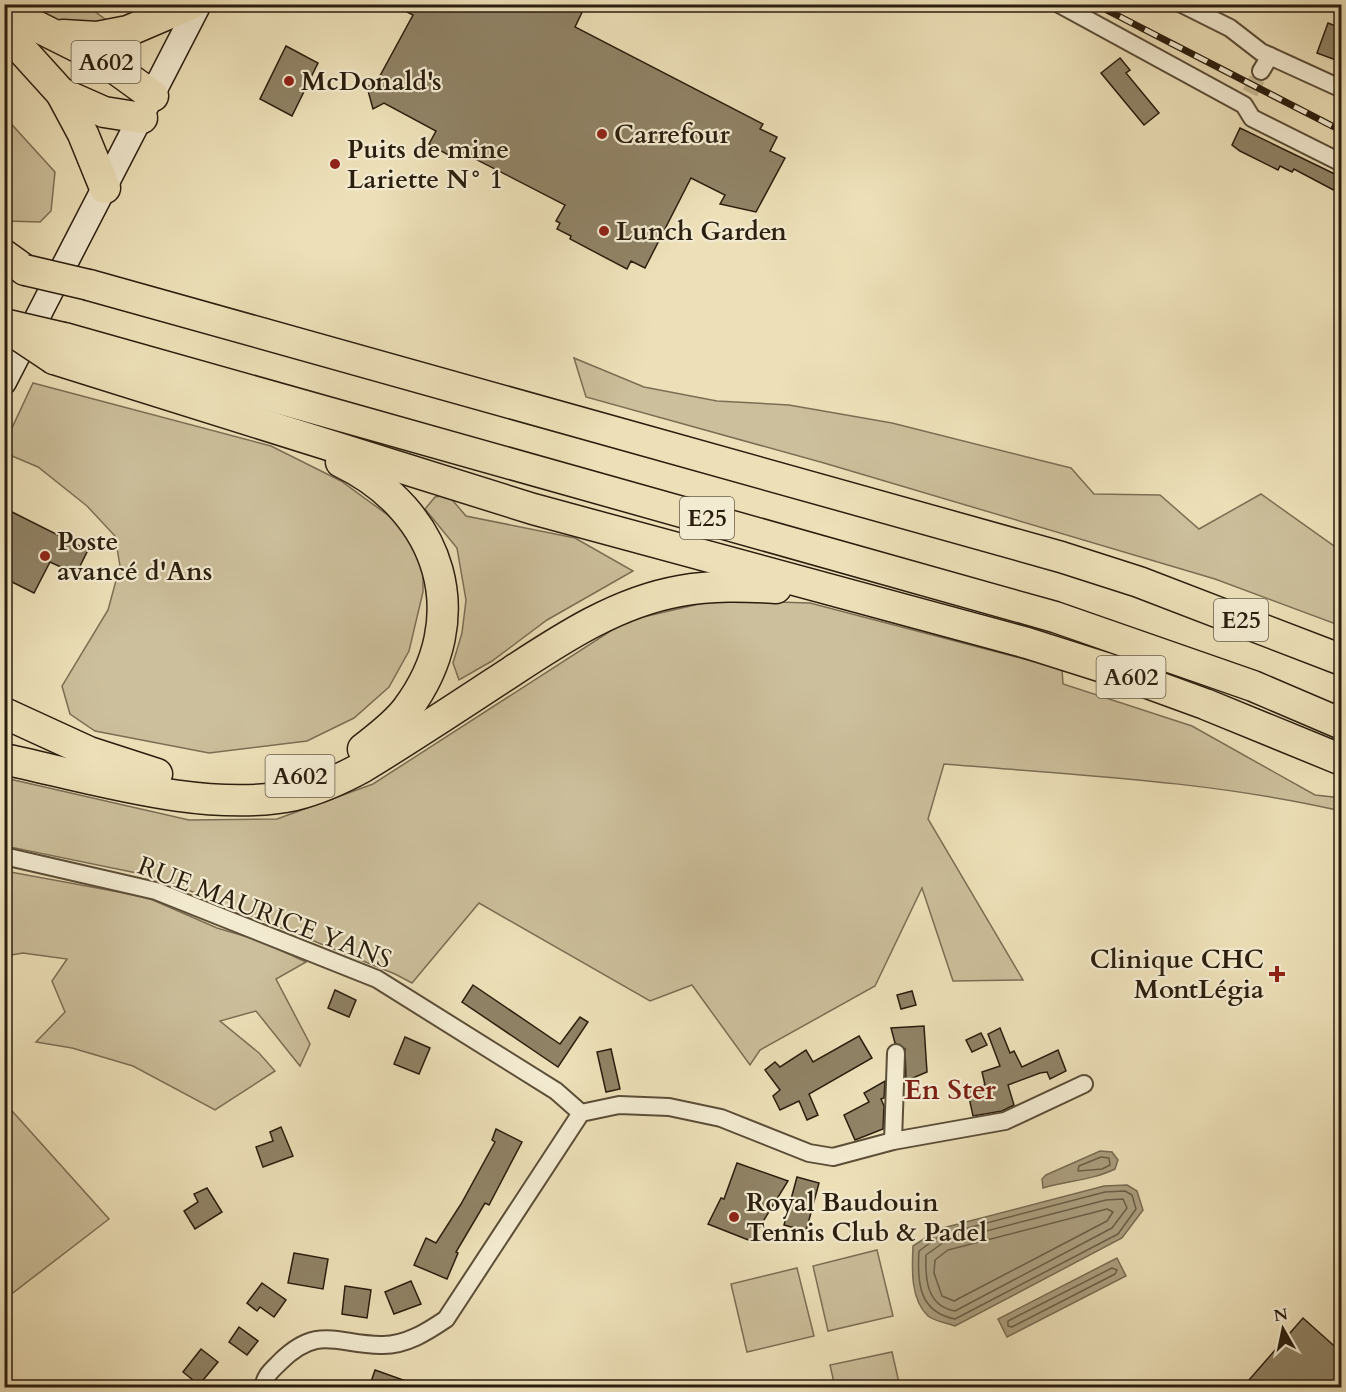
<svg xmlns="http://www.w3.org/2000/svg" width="1346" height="1392" font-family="Cardo,serif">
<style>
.green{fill:#ccbf9b;stroke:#7c6e54;stroke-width:1.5}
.water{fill:#ab9e7e;stroke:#786b51;stroke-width:1.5}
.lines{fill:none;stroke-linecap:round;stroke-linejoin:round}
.shore{stroke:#6b5e46;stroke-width:1.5}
.building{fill:#908366;stroke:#2b1e0e;stroke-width:1.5}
.minor-tunnel{stroke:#c6b996;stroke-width:16;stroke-dasharray:16 8;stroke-linecap:butt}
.minor-casing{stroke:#5c4e38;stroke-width:20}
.secondary-casing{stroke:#2b1e0e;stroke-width:27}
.motorway-casing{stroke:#2b1e0e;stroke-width:33}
.minor{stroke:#f3ebd1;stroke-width:16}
.secondary{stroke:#f3ebd1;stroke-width:24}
.motorway{stroke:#ede0b8;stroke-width:30}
.rail-casing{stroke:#2b1e0e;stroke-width:7}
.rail{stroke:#f3ebd1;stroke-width:4.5;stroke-dasharray:14;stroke-linecap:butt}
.motorway-bridge-casing{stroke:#2b1e0e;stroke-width:33;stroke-linecap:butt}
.motorway-bridge{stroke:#ede0b8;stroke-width:30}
.poi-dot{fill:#8f2418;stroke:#f3ebd1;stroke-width:2}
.labels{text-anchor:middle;stroke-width:4.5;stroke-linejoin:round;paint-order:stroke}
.shield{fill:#f3ebd1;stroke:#675c48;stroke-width:1.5}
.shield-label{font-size:24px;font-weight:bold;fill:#2b1e0e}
.poi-label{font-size:26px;font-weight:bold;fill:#2b1e0e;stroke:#f3ebd1;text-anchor:start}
.street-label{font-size:26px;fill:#2b1e0e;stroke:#f3ebd1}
.quarter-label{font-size:28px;font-weight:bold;fill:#7a1f14;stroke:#f3ebd1}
</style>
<rect width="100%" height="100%" fill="#ede0b8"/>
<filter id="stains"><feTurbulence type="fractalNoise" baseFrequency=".00333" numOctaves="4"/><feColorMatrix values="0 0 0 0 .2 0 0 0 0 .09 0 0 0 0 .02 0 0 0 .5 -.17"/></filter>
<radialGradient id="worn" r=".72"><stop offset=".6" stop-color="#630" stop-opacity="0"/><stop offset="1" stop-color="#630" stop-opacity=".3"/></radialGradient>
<g class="green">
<path d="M26,5H86L109,22H56Z"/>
<path d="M5,117L55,172L51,211L40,222L5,221Z"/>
<path d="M574,358L644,387L717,401L789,405L892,423L1071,468L1094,494L1160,495L1199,529L1261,494L1341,551V626L1215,579L824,463L586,397Z"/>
<path d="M33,383L271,446L341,481L396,521L423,561V592L409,651L389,687L354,718L307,741L209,753L95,731L70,714L62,686L108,610L120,566L115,536L87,506L38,467L5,453V443Z"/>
<path d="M448,495L466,516L575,538L633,571L547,620L492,661L459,680L453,663L462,633L466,600L457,548L425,509L435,497Z"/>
<path d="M716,600L810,603L1062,669L1063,684L1192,726L1315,795L1342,798L1341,811C1211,781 1076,775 944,764L928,819L1023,980L953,981L922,888L875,986L760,1050L750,1065L692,985L650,1001L479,903L412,983L395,974L156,877L5,846V778L189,820L277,819L373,784L626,621Z"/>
<path d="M5,871L146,897L217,928L261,941L306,962L276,979L310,1044L300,1066L256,1011L220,1021L259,1053L275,1071L215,1110L133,1066L72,1048L36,1042L65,1012L52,981L67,959L23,953L5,956Z"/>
<path d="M4,1102L109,1219L5,1299H4Z"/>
<path d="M877,1250L893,1316L828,1331L813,1266Z"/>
<path d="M797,1268L814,1336L747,1352L731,1284Z"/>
<path d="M892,1352L900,1387H835L830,1365Z"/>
</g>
<g class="water">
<path d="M1100,1151L1112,1152L1118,1160L1115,1169C1093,1180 1067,1181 1043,1188L1042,1179L1046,1175Z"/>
<path d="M1127,1185L1137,1191L1143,1210L1122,1238L955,1326C947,1323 934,1321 928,1316C910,1299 912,1268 913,1246L939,1229L1104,1186Z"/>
<path d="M1117,1258L1126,1276L1007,1337L998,1319Z"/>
</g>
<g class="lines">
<g class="shore">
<path d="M1101,1157L1109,1158L1110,1165L1102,1169L1078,1171L1079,1166Z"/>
<path d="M1125,1191L1132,1195L1136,1209L1118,1234L955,1319C919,1312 917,1283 919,1251L941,1235L1105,1192Z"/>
<path d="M1123,1199L1127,1208L1112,1228L955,1311C927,1306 925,1280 926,1255L944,1242L1106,1200Z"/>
<path d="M1107,1209L1113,1212L1107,1221L954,1301L942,1296L934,1273L935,1260L948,1250Z"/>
<path d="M1112,1268L1117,1270L1115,1274L1012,1327L1008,1326V1321Z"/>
</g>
</g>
<g class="building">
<path d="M392,4H586L575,27L763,124L760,129L777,137L770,151L785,158L756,212L720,204L725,195L691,178L645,268L631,261L627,269L570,239L571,236L557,229L560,223L556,221L565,205L454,148L450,156L429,144L436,131L384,103L373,109L367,87L376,83L413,15Z"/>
<path d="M1328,23L1341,28V62L1317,53Z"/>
<path d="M286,46L318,63L292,116L260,99Z"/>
<path d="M1120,58L1130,70L1126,73L1159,113L1144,125L1101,73Z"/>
<path d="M1240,128L1341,177V194L1294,169L1292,172L1280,166L1278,170L1240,151L1232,145Z"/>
<path d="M12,512L88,550L76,574L50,562L34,593L4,578V528Z"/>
<path d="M473,985L560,1044L580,1017L588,1022L558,1067L462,1002Z"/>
<path d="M335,990L356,1000L349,1017L328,1008Z"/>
<path d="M912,991L916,1005L901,1009L897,995Z"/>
<path d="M924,1026L927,1072L906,1081L905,1049L895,1043L891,1028Z"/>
<path d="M1000,1028L1010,1053L1014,1051L1022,1067L1058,1050L1066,1071L1050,1079L1047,1072L1040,1073L1008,1085L1014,1105L1002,1111L973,1116L967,1088L985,1085L982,1072L1000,1066L988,1034Z"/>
<path d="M981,1033L987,1045L972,1052L966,1040Z"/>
<path d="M859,1036L872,1058L809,1094L818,1115L807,1120L799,1101L780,1110L773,1096L780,1090L765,1070L775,1062L780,1067L806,1050L813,1062Z"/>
<path d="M405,1037L430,1048L419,1074L394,1064Z"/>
<path d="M611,1049L620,1089L606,1092L597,1052Z"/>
<path d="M885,1081L884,1098L881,1099L884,1106L883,1129L855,1140L844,1115L869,1102L864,1093Z"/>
<path d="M281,1127L293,1156L263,1167L256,1147L273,1141L270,1132Z"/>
<path d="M496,1129L522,1142L489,1205L485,1203L456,1252L458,1253L447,1279L414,1265L426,1238L436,1243L461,1204L495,1142L492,1140Z"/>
<path d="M737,1163L788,1181L751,1241L708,1224L721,1198L724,1199Z"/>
<path d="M797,1177L819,1183L806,1231L784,1225Z"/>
<path d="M207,1188L222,1212L195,1229L184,1211L198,1202L194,1194Z"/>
<path d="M294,1253L328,1259L323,1289L288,1283Z"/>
<path d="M411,1281L421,1304L394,1314L385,1292Z"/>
<path d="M262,1283L286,1300L274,1317L260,1307L257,1311L247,1303Z"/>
<path d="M345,1286L371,1290L367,1318L342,1314Z"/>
<path d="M1303,1318L1341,1352V1388H1242Z"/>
<path d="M239,1327L258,1341L247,1355L229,1342Z"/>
<path d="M201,1349L218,1362L199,1385L183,1372Z"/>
<path d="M375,1370L420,1386V1388H369Z"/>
</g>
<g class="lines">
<path class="minor-tunnel" d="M1250,93L1261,71"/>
<defs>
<g id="minor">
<path d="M1059,4L1244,105L1252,118L1342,163"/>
<path d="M1182,4L1230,28L1261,52L1342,89"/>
<path d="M1261,71L1270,56"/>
<path d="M4,856L156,891L377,979L556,1091L581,1113"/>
<path d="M893,1141L896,1053"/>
<path d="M263,1388C265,1375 272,1370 280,1362C319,1323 339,1346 383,1345C406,1345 427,1332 446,1319L581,1113L619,1105L669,1107L721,1118L809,1153L833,1157L893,1141L1005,1121L1084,1084"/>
</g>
<path id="secondary" d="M4,382L199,4"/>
<g id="motorway">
<path d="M6,4L22,19L102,59L153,96"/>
<path d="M4,30L61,93L83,134L105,188"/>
<path d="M63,35L97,37L128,31L191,4"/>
<path d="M61,93L104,112L142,118"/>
<path d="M4,255L25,270"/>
<path d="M89,285L1061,557L1139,582L1342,660"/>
<path d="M64,338L1055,617L1253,686L1342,724"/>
<path d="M54,359L533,509L1027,643L1109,669L1205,704L1342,760"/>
<path d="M341,462C442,511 475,618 407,709C395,725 378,737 363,749"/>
<path d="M4,713L89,752L157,774"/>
<path d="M4,759C92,778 207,814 295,795C319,789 341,779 363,767C407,740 450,712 494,683C551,646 611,603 680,591C712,585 744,586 776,588"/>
</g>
</defs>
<use href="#minor" class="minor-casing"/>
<use href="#secondary" class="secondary-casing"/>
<use href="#motorway" class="motorway-casing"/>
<use href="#minor" class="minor"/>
<use href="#secondary" class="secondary"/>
<use href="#motorway" class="motorway"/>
<defs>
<path id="rail" d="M1095,4L1342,131"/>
</defs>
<use href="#rail" class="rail-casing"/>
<use href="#rail" class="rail"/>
<defs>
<g id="motorway-bridge">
<path d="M25,270L89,285"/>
<path d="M4,324L64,338"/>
<path d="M15,333L54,359"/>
</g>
</defs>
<use href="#motorway-bridge" class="motorway-bridge-casing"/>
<use href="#motorway-bridge" class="motorway-bridge"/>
</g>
<g class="poi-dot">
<circle cx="289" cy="81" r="6"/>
<circle cx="602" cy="134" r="6"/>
<circle cx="335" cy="164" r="6"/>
<circle cx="604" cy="231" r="6"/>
<circle cx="45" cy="556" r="6"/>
<path d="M1274 965h6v6h6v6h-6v6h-6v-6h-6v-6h6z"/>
<circle cx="734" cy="1217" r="6"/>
</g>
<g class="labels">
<g class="shield">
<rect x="71.5" y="41" width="69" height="42" rx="4.5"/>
<rect x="680" y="497" width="54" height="42" rx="4.5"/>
<rect x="1214" y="599" width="54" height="42" rx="4.5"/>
<rect x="1096.5" y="656" width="69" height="42" rx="4.5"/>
<rect x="265.5" y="755" width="69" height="42" rx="4.5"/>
</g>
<g class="shield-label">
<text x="106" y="70">A602</text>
<text x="707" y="526">E25</text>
<text x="1241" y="628">E25</text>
<text x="1131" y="685">A602</text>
<text x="300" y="784">A602</text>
</g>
<g class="poi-label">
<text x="301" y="90">McDonald's</text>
<text x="614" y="143">Carrefour</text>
<text x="347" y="158">Puits de mine<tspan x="347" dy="30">Lariette N° 1</tspan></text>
<text x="616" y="240">Lunch Garden</text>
<text x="57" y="550">Poste<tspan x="57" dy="30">avancé d'Ans</tspan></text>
<text x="1264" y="968" text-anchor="end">Clinique CHC<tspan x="1264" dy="30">MontLégia</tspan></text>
<text x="746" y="1211">Royal Baudouin<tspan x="746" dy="30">Tennis Club &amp; Padel</tspan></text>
</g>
<g class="street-label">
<text transform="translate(265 912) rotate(21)" y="9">RUE MAURICE YANS</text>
</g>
<g class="quarter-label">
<text x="950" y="1099">En Ster</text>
</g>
</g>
<rect width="1346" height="1392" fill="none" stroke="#ede0b8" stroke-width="24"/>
<rect x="6" y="6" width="1334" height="1380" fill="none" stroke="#2b1e0e" stroke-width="3"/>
<rect x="12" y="12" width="1322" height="1368" fill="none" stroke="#2b1e0e" stroke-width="1.5"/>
<g transform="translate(1283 1329) rotate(351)" stroke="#f3ebd1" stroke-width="4.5" paint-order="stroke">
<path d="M0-4.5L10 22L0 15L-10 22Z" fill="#2b1e0e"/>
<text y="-9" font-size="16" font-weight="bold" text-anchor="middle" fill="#2b1e0e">N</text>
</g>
<rect width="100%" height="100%" filter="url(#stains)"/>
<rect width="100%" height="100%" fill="url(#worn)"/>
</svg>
